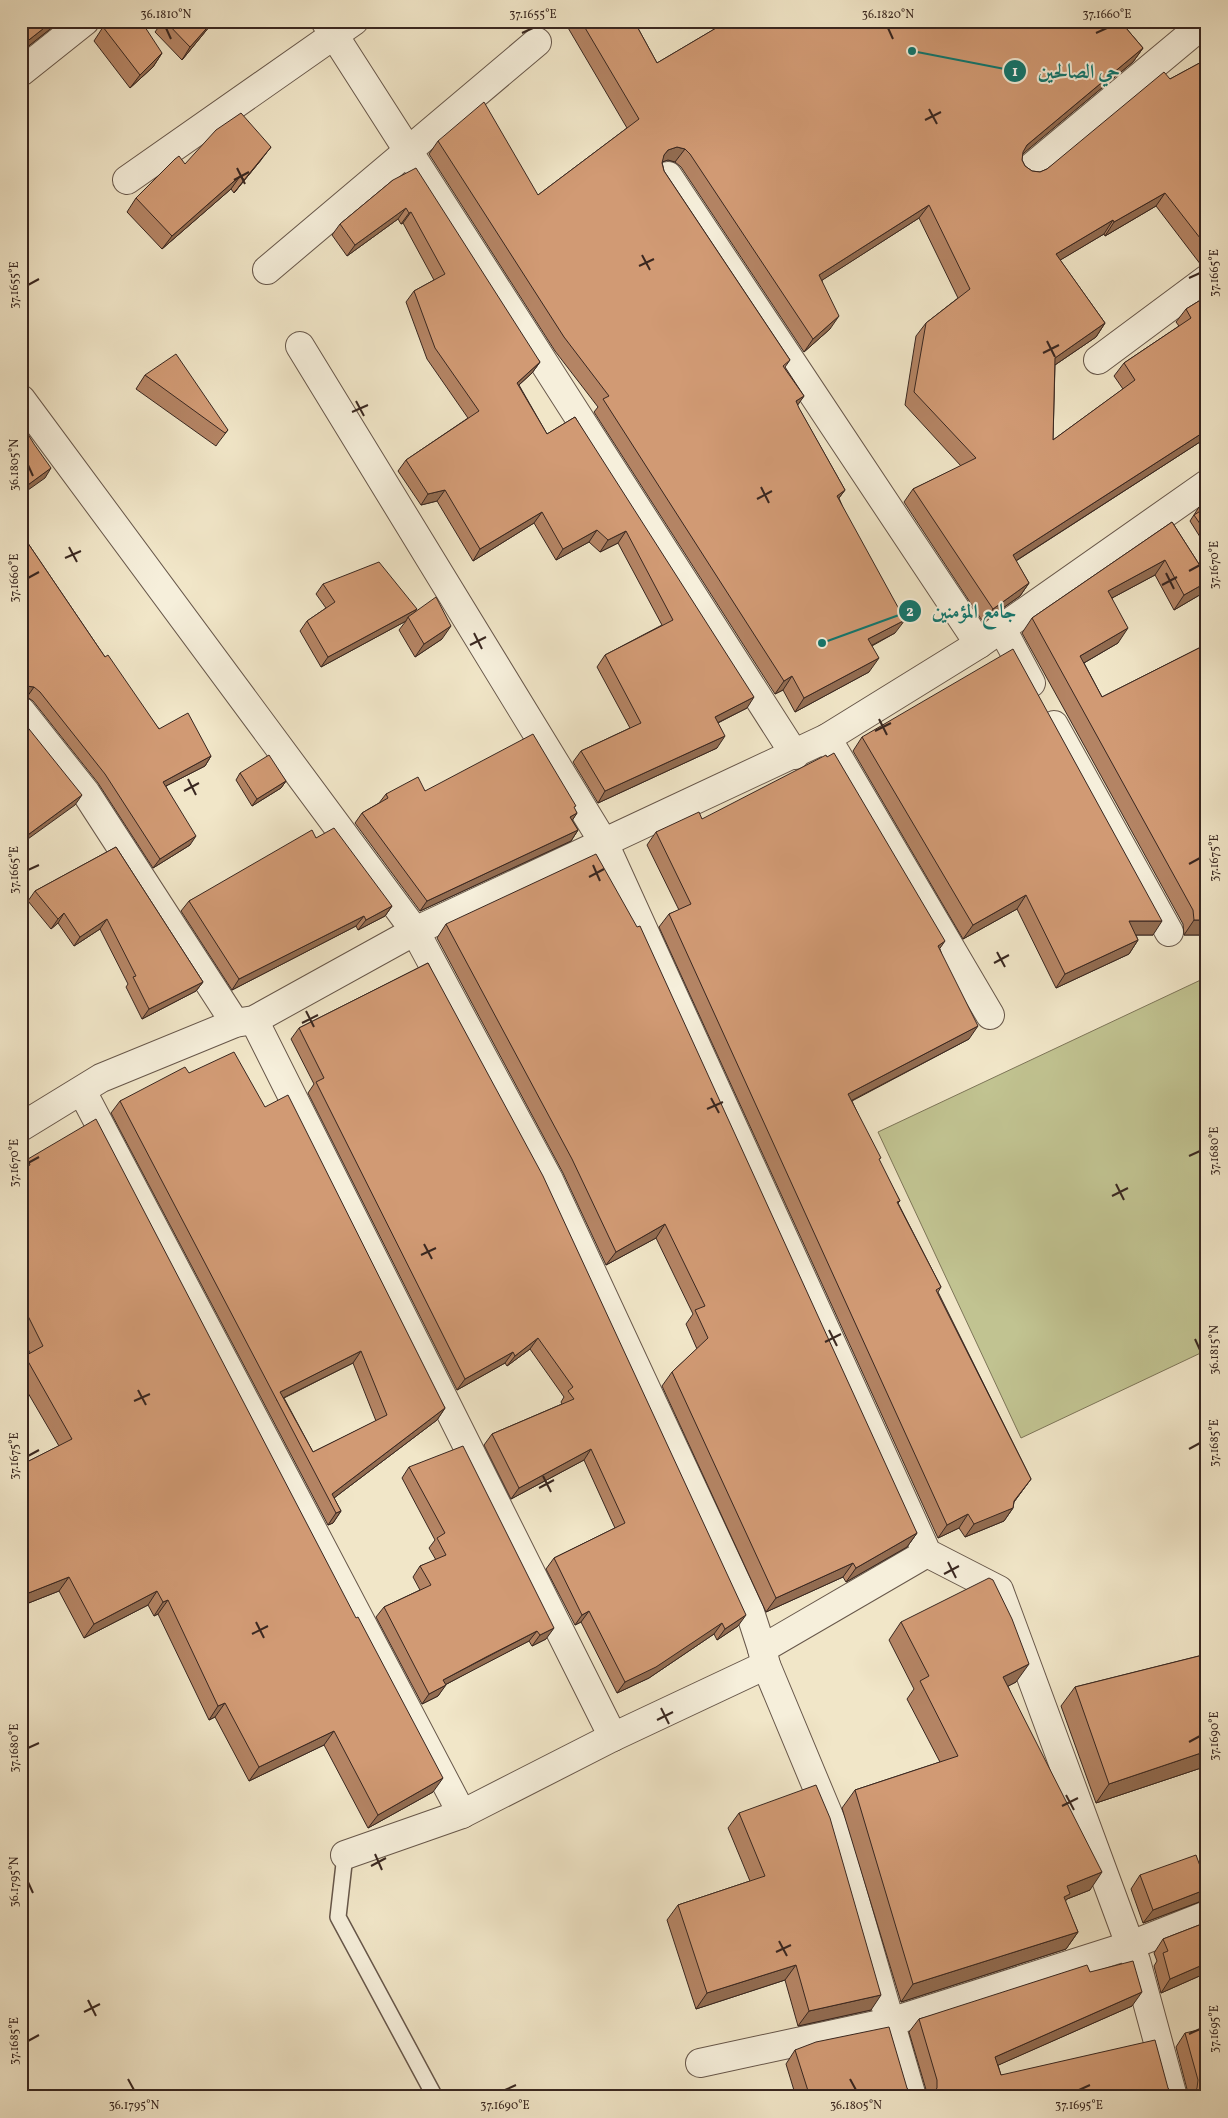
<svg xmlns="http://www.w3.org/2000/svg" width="1228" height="2118" font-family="Vollkorn,Amiri,serif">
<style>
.green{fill:#c1c391;stroke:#7d7558}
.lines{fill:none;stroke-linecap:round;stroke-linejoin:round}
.service-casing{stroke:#67574a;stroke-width:18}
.minor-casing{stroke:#67574a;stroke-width:30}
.service{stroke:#f6efdb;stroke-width:15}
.minor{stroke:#f6efdb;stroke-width:28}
.wall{fill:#b48464;stroke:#392720;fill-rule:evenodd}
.shaded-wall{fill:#926c51;stroke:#392720}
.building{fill:#d19a74;stroke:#392720;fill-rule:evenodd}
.ticks{fill:none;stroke:#392720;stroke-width:2}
.leader{fill:none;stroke:#0f766e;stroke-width:2}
.callout-dot{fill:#0f766e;stroke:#f6efdb;stroke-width:2}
.mark-label{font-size:15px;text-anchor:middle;font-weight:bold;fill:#fff}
.callout-label{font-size:20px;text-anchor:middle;font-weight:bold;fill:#0f766e;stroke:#f6efdb;stroke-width:4;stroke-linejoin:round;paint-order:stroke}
.neatline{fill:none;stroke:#392720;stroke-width:2}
.ticks-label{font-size:12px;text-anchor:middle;fill:#392720}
</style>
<rect width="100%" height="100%" fill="#f1e6c8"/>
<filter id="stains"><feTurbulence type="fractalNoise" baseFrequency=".004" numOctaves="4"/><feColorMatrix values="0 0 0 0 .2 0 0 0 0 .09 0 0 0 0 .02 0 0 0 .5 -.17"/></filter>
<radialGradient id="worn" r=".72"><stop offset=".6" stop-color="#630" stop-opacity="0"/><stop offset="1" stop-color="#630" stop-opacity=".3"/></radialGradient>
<path class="green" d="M1207,977V1350L1021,1438L878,1132Z"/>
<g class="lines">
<defs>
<path id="service" d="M345,1855L338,1917L435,2097"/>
<g id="minor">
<path d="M325,21L795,755"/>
<path d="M21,72L85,21"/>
<path d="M1028,170L1196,30"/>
<path d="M668,176L979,644"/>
<path d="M127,180L354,21"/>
<path d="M267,270L537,42"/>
<path d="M300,346L604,843L927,1553L999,1590L1136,1961L1173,2097"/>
<path d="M1098,360L1207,279"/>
<path d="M21,399L415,931L549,1180L750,1612L762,1649L927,1553"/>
<path d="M1001,627L1031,683"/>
<path d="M21,711L86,793L235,1023"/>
<path d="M1054,725L1169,932"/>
<path d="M827,738L990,1015"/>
<path d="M254,1020L613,1737"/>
<path d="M82,1091L462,1814"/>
<path d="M21,1127L101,1078L235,1023L254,1020L415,931L827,738L979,644L1207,484"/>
<path d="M762,1649L766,1665L834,1828L912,2097"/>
<path d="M345,1855L462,1814L613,1737L766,1665"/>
<path d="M700,2063L890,2022L1131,1945L1207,1915"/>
</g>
</defs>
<use href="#service" class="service-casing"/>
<use href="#minor" class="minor-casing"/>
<use href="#service" class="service"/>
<use href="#minor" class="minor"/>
</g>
<g class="wall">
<path d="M21,21L54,26L21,52Z"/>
<path d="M163,21H214L182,60L155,32Z"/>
<path d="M564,21H634L657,63L723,24L721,21H1120L1143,48L1133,62L1022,154V160L1025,166L1032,171L1040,172L1047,169L1170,79L1207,59V265H1201L1156,206L1105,236L1104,234L1060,260L1105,323L1096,337L1055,365L1053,440L1123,389L1114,376L1124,363L1179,326L1176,322L1186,309L1207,296V434L1203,440L1016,561L1029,583L1020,596L983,622L904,502L913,489L961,466L905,405L916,336L926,323L958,298L919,218L822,280L830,329L804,352L681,167L675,162L668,160L662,162L664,171L790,360L785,367L804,396L797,405L845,490L839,498L895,633L872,646L869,672L795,712L783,690L775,694L594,412L598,407L555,351L429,154L438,141L538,195L627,128Z"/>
<path d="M103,27L162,53L153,67L130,88L94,41Z"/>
<path d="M261,160L234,193L231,189L162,249L127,212L136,198L185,164Z"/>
<path d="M393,180L540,362L532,373L519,385L547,434L575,417L747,708L718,723L717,748L598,803L573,762L581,751L630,728L597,667L605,655L662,625L618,543L600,552L589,542L556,560L534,523L473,561L437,501L421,505L398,471L406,460L468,418L427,359L406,302L414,291L434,280L403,223L401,224L398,219L347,256L332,235L340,224Z"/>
<path d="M145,375L228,430L218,443L216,446L136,389Z"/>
<path d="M1207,503V548L1190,521L1199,507Z"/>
<path d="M1172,522L1204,572L1207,574V588L1203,593L1174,610L1155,575L1112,598L1118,643L1084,663L1102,697L1207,644V935H1184L1183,924L1022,633L1032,618Z"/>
<path d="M21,533L105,657L159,729L211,756L205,766L166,786L190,845L153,868L98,783L33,701L27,697Z"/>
<path d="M323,584L414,613L442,639L415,657L399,630L406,621L321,667L300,631L307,621L326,608L316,594Z"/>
<path d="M862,737L1153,935H1136L1138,940L1129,954L1056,988L1017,909L963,939L853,751Z"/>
<path d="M240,773L286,781L281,788L252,806L236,780Z"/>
<path d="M425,791L574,809L577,813L572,820L578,830L571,841L420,911L355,823L362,813L379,803L386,794Z"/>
<path d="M702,819L940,949L969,1039L852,1101L879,1161L900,1201L898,1203L941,1287L938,1292L1031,1479L1014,1502L1013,1508L1004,1521L965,1537L959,1528L938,1538L659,927L669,914L679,910L647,845L656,832Z"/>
<path d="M316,838L392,906L385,916L358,930L356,926L232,990L181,911L189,901Z"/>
<path d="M116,847L203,982L196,991L142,1019L126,987L128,984L100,929L74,946L58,923L51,929L28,901L35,891Z"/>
<path d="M446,924L917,1533L907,1547L846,1582L843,1577L766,1612L662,1386L672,1372L697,1349L686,1324L693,1314L656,1238L606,1265L563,1173L437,938Z"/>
<path d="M428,963L738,1626L717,1640L714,1634L649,1678L617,1693L581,1622L575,1625L546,1569L554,1558L615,1528L584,1460L511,1499L484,1445L492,1434L562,1404L561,1402L564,1397L530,1349L507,1366L505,1363L457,1390L308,1093L314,1084L291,1039L299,1028Z"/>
<path d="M189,1073L265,1107L445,1408L437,1420L334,1498L341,1511L333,1523L328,1525L111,1113L120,1101ZM353,1363L376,1421L313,1452L284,1398Z"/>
<path d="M28,1159L433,1792L368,1828L324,1745L249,1781L215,1717L209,1720L158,1614L154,1616L148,1605L84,1638L59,1591L21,1606V1464H23L59,1446L21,1381V1361L25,1356L30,1353L21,1335V1168Z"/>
<path d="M409,1467L546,1639L532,1646L529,1641L478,1667L445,1685L438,1696L422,1704L376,1617L384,1607L420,1590L413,1577L420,1566L436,1560L429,1548L435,1540L402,1478Z"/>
<path d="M901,1622L1016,1682L1008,1686L1090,1890L1067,1899L1065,1901L1078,1932L1066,1949L901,2002L842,1808L855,1790L940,1762L907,1699L914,1689L889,1640Z"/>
<path d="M1207,1654V1766L1096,1803L1061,1706L1075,1687Z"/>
<path d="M739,1813L871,2010L798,2026L785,1980L696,2009L667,1920L678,1905L750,1881L728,1828Z"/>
<path d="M1140,1875L1199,1902L1143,1923L1131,1889Z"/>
<path d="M1207,1922V1981L1204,1974L1161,1993L1154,1966L1157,1961L1154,1953L1163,1939Z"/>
<path d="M1090,1972L1132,2006L998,2065L1001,2075L1168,2088L1172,2095L1175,2097H927V2093L909,2032L919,2019Z"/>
<path d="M1185,2033L1207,2097H1188V2093L1176,2047Z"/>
<path d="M795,2050L907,2088L911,2095L914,2097H796L786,2064Z"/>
</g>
<g class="shaded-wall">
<path d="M53,21H57L54,26L21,52V49L25,43Z"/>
<path d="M213,21H214L182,60L190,47Z"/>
<path d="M1143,48L1133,62L1018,158L1027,145Z"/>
<path d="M162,53L153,67L130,88L140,75Z"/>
<path d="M271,147L261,160L234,193L244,180Z"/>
<path d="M677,147L685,149L675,162L668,160L659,163L664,155L668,150Z"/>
<path d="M241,175L231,189L162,249L172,236Z"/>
<path d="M1165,193L1156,206L1105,236L1114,222Z"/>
<path d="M929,205L919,218L810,288L819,275Z"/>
<path d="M406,208L398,219L347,256L355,245Z"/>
<path d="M411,212L403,223L401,224L409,213Z"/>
<path d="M1113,220L1104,234L1047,268L1056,254Z"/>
<path d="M1207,257V265H1201Z"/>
<path d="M839,316L830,329L804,352L813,339Z"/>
<path d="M1105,323L1096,337L1046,371L1055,358Z"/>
<path d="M540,362L532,373L509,394L517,383Z"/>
<path d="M804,396L795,409L796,401Z"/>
<path d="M1207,410V418L1193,426L1203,413Z"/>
<path d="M1207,430V434L1203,440L1003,569L1013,555Z"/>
<path d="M51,468L45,478L21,495V490Z"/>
<path d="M445,490L437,501L421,505L428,494Z"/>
<path d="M845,490L835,503L837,496Z"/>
<path d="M542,512L534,523L473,561L480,549Z"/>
<path d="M597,530L589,542L556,560L563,549Z"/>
<path d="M626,531L618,543L600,552L608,540Z"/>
<path d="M1165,560L1155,575L1097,606L1108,591Z"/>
<path d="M1207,582V588L1203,593L1174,610L1184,595Z"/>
<path d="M1029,583L1020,596L983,622L993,609Z"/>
<path d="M417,609L410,619L408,617L406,621L321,667L328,657Z"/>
<path d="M905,620L895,633L859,652L868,639Z"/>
<path d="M451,626L442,639L415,657L424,644Z"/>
<path d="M1128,628L1118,643L1070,671L1080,656Z"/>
<path d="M879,658L869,672L795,712L804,698Z"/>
<path d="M792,676L783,690L775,694L784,681Z"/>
<path d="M26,686L34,687L27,697L21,696V688Z"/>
<path d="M754,697L747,708L707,728L715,717Z"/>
<path d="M725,736L717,748L598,803L605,791Z"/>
<path d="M211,756L205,766L156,791L163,782Z"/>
<path d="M286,781L281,788L252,806L257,799Z"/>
<path d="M82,795L75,805L21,844V840Z"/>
<path d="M577,813L570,824V817Z"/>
<path d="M578,830L571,841L420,911L427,901Z"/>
<path d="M196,836L190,845L153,868L160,859Z"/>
<path d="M1026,895L1017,909L963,939L973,925Z"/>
<path d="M392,906L385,916L358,930L366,920Z"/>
<path d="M64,913L58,923L51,929L58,919Z"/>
<path d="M364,916L356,926L232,990L239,979Z"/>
<path d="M107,919L100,929L74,946L80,937Z"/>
<path d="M1194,920H1207V935H1184Z"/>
<path d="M1129,921H1162L1153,935H1119Z"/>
<path d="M1138,940L1129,954L1056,988L1065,974Z"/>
<path d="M945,941L936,954L938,946Z"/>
<path d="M203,982L196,991L142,1019L149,1009Z"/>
<path d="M978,1026L969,1039L839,1107L848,1094Z"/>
<path d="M665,1224L656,1238L606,1265L616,1252Z"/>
<path d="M538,1338L530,1349L507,1366L515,1356Z"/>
<path d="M361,1351L353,1363L277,1401L280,1392Z"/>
<path d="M513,1352L505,1363L457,1390L465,1379Z"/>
<path d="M445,1408L437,1420L330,1501L332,1494Z"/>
<path d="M591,1449L584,1460L511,1499L519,1488Z"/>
<path d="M1031,1479L1008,1510L1013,1508L1004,1521L965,1537L974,1524Z"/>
<path d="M341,1511L333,1523L328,1525L336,1513Z"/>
<path d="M968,1514L959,1528L938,1538L947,1525Z"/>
<path d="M917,1533L907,1547L846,1582L856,1568Z"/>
<path d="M853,1563L843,1577L766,1612L776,1598Z"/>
<path d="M69,1577L59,1591L21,1606V1596Z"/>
<path d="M157,1591L148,1605L84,1638L94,1624Z"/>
<path d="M168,1600L158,1614L154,1616L163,1602Z"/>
<path d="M589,1611L581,1622L575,1625L582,1615Z"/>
<path d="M746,1615L738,1626L717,1640L725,1629Z"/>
<path d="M722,1623L714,1634L649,1678L617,1693L625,1682Z"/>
<path d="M554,1628L546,1639L532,1646L540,1635Z"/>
<path d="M537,1631L529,1641L435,1690L443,1680Z"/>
<path d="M1029,1664L1016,1682L991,1695L1003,1677Z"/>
<path d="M446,1685L438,1696L422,1704L429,1694Z"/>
<path d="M225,1703L215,1717L209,1720L218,1706Z"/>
<path d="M334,1731L324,1745L249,1781L259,1767Z"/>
<path d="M1207,1751V1766L1096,1803L1109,1784Z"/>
<path d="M443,1778L433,1792L368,1828L378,1815Z"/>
<path d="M1102,1872L1090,1890L1067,1899L1058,1912L1067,1886Z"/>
<path d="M1207,1889V1890L1199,1902L1143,1923L1153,1910Z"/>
<path d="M1078,1932L1066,1949L901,2002L913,1984Z"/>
<path d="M1207,1963V1970L1204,1974L1161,1993L1170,1979Z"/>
<path d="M796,1965L785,1980L696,2009L707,1993Z"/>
<path d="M1142,1992L1132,2006L985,2071L995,2057Z"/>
<path d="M881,1995L871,2010L798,2026L809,2011Z"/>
</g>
<g class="building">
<path d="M21,21H53L25,43L21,39Z"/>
<path d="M112,21H141L162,53L140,75L103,27Z"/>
<path d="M165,21H213L190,47Z"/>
<path d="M581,21H634L657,63L728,21H1120L1143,48L1027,145L1023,152L1022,160L1025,166L1032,171L1040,172L1047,169L1164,72L1170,79L1207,59V247L1165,193L1114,222L1113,220L1056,254L1105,323L1055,358L1053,440L1135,380L1124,363L1191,318L1186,309L1207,296V410L1203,413L1207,419V430L1013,555L1029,583L993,609L913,489L976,458L914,392L926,323L970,289L929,205L819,275L839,316L813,339L690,154L685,149L677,147L668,150L664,155L662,163L664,171L790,360L783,366L804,396L796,401L799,408L845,490L837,496L905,620L868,639L879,658L804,698L792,676L784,681L603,399L609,396L564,337L438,141L484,102L538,195L639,119Z"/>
<path d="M241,113L271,147L244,180L241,175L172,236L136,198L175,159L179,156L185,164L216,130Z"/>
<path d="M416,168L540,362L517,383L547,434L575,417L754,697L715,717L725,736L605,791L581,751L641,723L605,655L673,620L626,531L608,540L597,530L563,549L542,512L480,549L445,490L428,494L406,460L479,411L435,348L414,291L445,274L411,212L409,213L406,208L355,245L340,224L393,180Z"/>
<path d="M176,354L228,430L225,433L145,375Z"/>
<path d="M21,423L34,444L51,468L21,490Z"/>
<path d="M1207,503V534L1194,515L1202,510L1199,507Z"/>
<path d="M1172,522L1204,572L1207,574V582L1184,595L1165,560L1108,591L1128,628L1080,656L1102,697L1207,644V920H1194L1193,910L1032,618Z"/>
<path d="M21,533L105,657L108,655L159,729L188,713L211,756L163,782L196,836L160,859L105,774L40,692L34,687L26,686L21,688Z"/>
<path d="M379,562L417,609L328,657L307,621L335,602L323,584Z"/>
<path d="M436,597L451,626L424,644L408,617Z"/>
<path d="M1013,649L1162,921H1129L1138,940L1065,974L1026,895L973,925L862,737Z"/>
<path d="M21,719L82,795L21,840Z"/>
<path d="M533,734L576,806L574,807L577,813L570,817L578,830L427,901L362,813L388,798L386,794L418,777L425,791Z"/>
<path d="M834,753L945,941L938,946L978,1026L848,1094L881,1158L879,1159L900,1201L897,1202L941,1287L936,1290L1031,1479L1014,1501L1013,1508L974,1524L968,1514L947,1525L669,914L691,904L656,832L699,812L702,819L826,755L827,757Z"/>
<path d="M269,755L286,781L257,799L240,773Z"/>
<path d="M334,828L392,906L366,920L364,916L239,979L189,901L312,830L316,838Z"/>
<path d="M116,847L203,982L149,1009L133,977L136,976L107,919L80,937L64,913L58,919L35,891Z"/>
<path d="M596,854L637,927L640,926L917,1533L856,1568L853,1563L776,1598L672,1372L708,1338L695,1310L705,1306L665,1224L616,1252L572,1159L446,924Z"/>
<path d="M428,963L543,1176L746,1615L725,1629L722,1623L656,1667L625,1682L589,1611L582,1615L554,1558L625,1523L591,1449L519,1488L492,1434L574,1399L568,1391L573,1387L538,1338L515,1356L513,1352L465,1379L316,1082L324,1078L299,1028Z"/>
<path d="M234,1052L265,1107L288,1095L445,1408L332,1494L341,1511L336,1513L120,1101L185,1067L189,1073ZM361,1351L387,1415L313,1452L280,1392Z"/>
<path d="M96,1119L356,1618L358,1617L443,1778L378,1815L334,1731L259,1767L225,1703L218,1706L168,1600L163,1602L157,1591L94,1624L69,1577L21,1596V1464H23L72,1439L25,1356L43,1346L21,1302V1169L30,1165L28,1159Z"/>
<path d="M463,1446L554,1628L540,1635L537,1631L486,1657L443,1680L446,1685L429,1694L384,1607L431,1585L420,1566L446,1555L437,1538L445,1533L409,1467Z"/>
<path d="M989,1578L993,1580L1012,1619L1029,1664L1003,1677L1102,1872L1067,1886L1070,1894L1064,1897L1078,1932L913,1984L855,1790L958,1756L920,1681L929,1676L901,1622Z"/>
<path d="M1207,1654V1751L1109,1784L1075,1687Z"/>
<path d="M816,1785L830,1818L881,1995L809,2011L796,1965L707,1993L678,1905L765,1876L739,1813Z"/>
<path d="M1196,1855L1207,1885V1889L1153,1910L1140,1875Z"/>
<path d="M1207,1922V1963L1170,1979L1163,1953L1168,1951L1163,1939Z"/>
<path d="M1133,1961L1142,1992L995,2057L1001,2075L1155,2040L1168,2088L1172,2095L1175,2097H928L933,2094L937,2088V2080L919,2019L1087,1965L1090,1972Z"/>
<path d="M889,2027L907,2088L911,2095L914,2097H810L795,2050L816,2042Z"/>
<path d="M1207,2028V2097H1190L1194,2094L1197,2088L1198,2080L1185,2033Z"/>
</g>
<path class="ticks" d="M166,28L171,39M888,28L893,39M522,33L533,28M1096,33L1107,28M929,109L937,124M925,120L941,112M237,168L245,184M234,180L249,172M642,255L650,270M639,266L654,259M1189,278L1200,273M28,285L39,279M1047,341L1055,357M1043,353L1059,345M356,401L364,416M352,412L368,405M28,465L33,476M761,487L769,503M757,499L772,491M69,547L77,562M65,558L81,551M1189,571L1200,565M1166,573L1174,589M28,578L39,572M1162,585L1177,577M474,633L482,649M470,645L486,637M879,719L887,735M875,731L891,723M188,779L196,795M184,791L199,783M1189,864L1200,858M593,865L600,881M28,870L39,865M589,877L604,869M997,952L1005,967M994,963L1009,955M306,1011L314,1027M302,1023L318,1015M711,1098L719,1113M707,1109L723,1102M1189,1156L1200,1151M28,1163L39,1157M1116,1184L1124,1200M1112,1196L1128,1188M424,1244L432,1259M421,1255L436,1248M829,1330L837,1346M1195,1339L1200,1350M825,1342L841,1334M138,1390L146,1405M134,1401L150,1394M1189,1449L1200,1443M28,1456L39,1450M543,1476L551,1492M539,1488L554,1480M948,1562L956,1578M944,1574L959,1566M256,1622L264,1638M252,1634L268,1626M661,1708L669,1724M657,1720L673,1712M1189,1742L1200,1736M28,1748L39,1743M1066,1795L1074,1810M1062,1806L1078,1798M375,1854L382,1870M371,1866L386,1858M28,1882L33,1893M779,1941L787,1956M776,1952L791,1945M88,2000L96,2016M84,2012L100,2004M1189,2034L1200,2029M28,2041L39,2035M128,2079L134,2090M850,2079L856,2090M505,2090L516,2085M1079,2090L1090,2085"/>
<path class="leader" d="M912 51L1015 71M822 643L910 611"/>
<g class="callout-dot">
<circle cx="912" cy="51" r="5"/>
<circle cx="822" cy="643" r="5"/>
<circle cx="1015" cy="71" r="12"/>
<circle cx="910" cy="611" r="12"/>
</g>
<g class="mark-label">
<text x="1015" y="76">1</text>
<text x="910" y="616">2</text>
</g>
<g class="callout-label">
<text x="1079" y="78">حي الصالحين</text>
<text x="974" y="618">جامع المؤمنين</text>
</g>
<rect width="1228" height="2118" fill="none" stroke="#f1e6c8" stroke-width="55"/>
<rect x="28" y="28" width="1172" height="2062" class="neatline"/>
<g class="ticks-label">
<text x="166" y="18">36.1810°N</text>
<text x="533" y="18">37.1655°E</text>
<text x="888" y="18">36.1820°N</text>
<text x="1107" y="18">37.1660°E</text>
<text transform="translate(1214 273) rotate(-90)" y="4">37.1665°E</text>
<text transform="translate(14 285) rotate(-90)" y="4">37.1655°E</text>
<text transform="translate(14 465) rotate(-90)" y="4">36.1805°N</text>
<text transform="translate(1214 565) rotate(-90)" y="4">37.1670°E</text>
<text transform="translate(14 578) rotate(-90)" y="4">37.1660°E</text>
<text transform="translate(1214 858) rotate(-90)" y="4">37.1675°E</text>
<text transform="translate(14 870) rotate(-90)" y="4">37.1665°E</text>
<text transform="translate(1214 1151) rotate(-90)" y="4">37.1680°E</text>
<text transform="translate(14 1163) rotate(-90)" y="4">37.1670°E</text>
<text transform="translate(1214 1350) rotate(-90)" y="4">36.1815°N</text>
<text transform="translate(1214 1443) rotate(-90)" y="4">37.1685°E</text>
<text transform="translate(14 1456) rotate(-90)" y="4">37.1675°E</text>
<text transform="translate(1214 1736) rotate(-90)" y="4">37.1690°E</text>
<text transform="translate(14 1748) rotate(-90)" y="4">37.1680°E</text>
<text transform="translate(14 1882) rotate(-90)" y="4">36.1795°N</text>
<text transform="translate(1214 2029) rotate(-90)" y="4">37.1695°E</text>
<text transform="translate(14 2041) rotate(-90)" y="4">37.1685°E</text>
<text x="134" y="2109">36.1795°N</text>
<text x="505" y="2109">37.1690°E</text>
<text x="856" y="2109">36.1805°N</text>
<text x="1079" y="2109">37.1695°E</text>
</g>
<rect width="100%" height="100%" filter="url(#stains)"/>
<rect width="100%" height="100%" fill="url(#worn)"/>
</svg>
